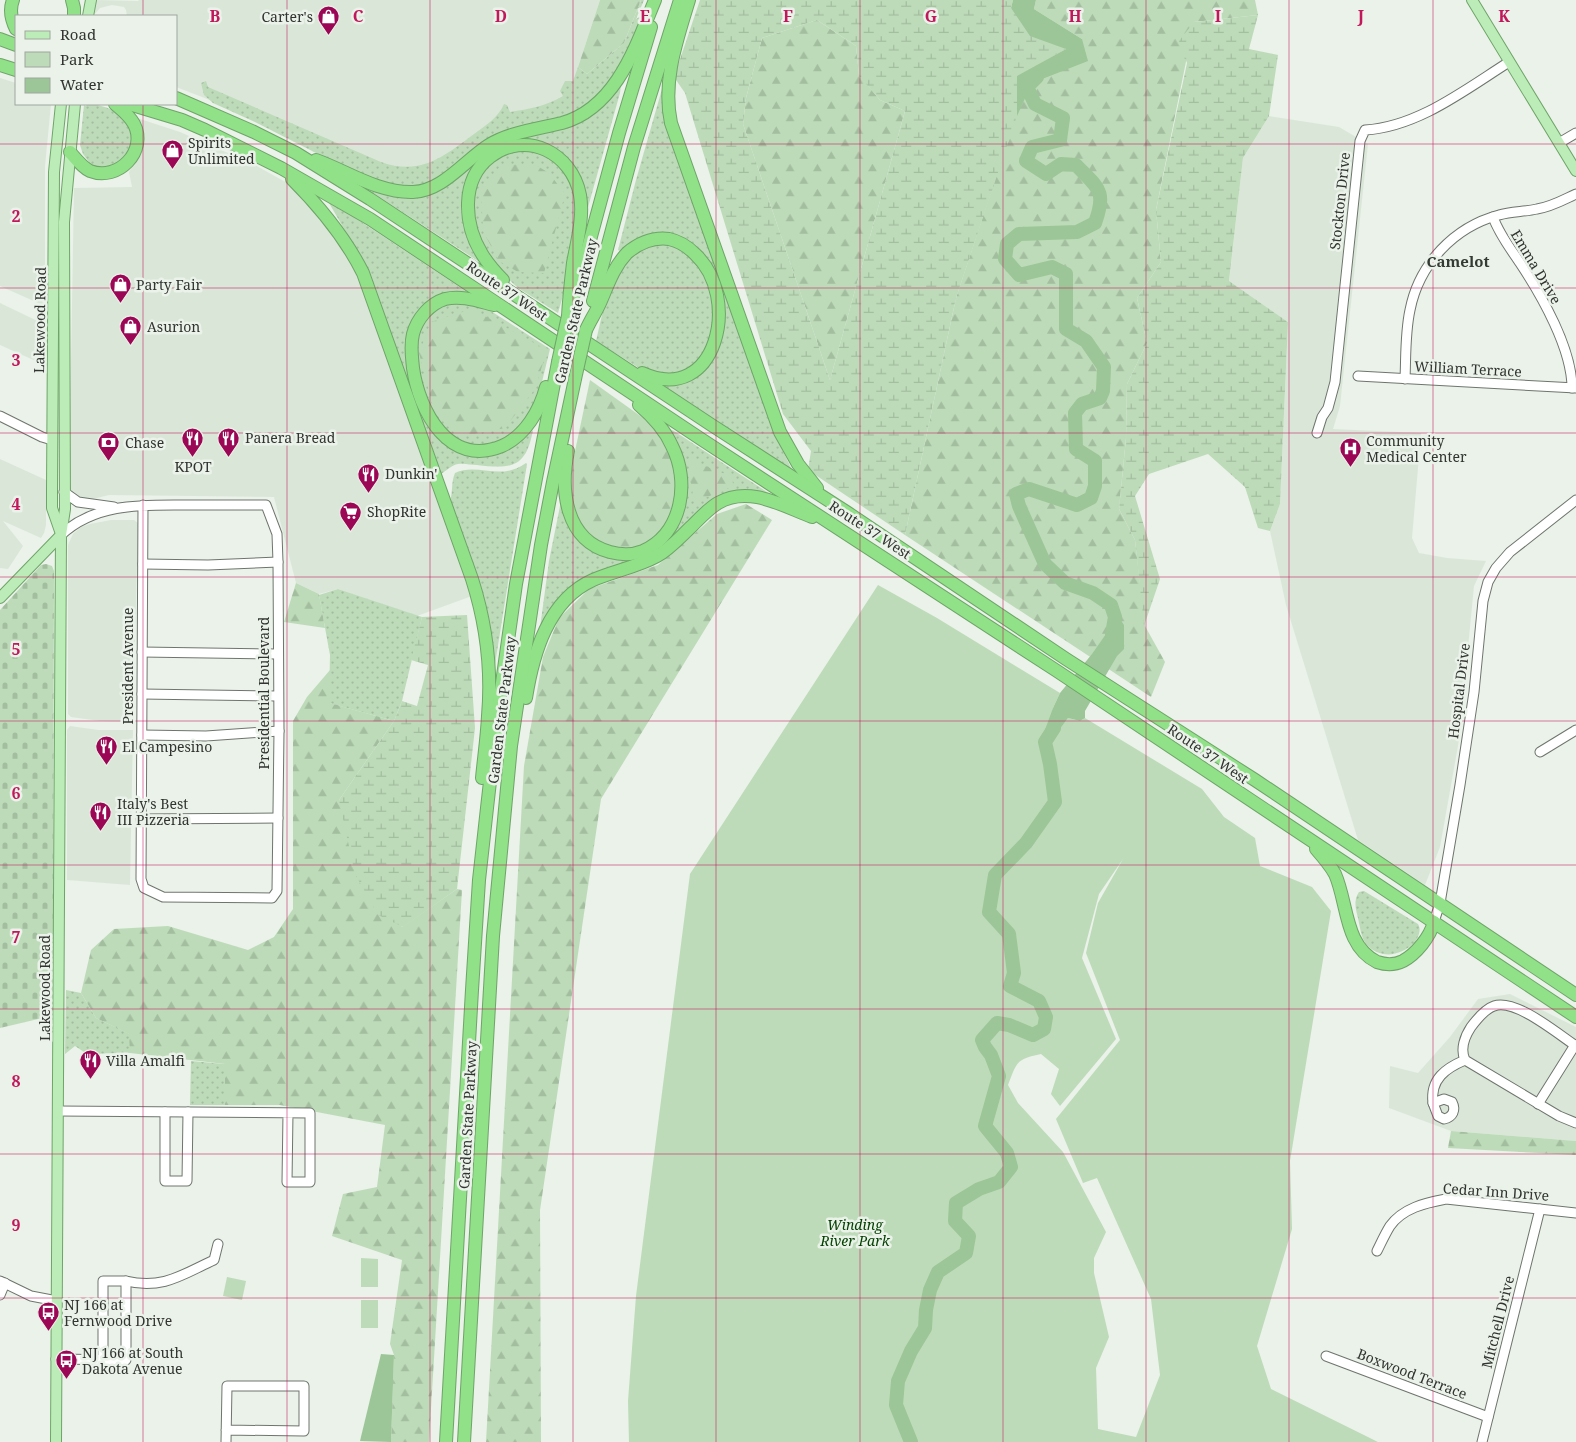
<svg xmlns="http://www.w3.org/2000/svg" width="1576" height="1442" font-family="'Noto Serif',serif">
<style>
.built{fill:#dae7d8}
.grass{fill:url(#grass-dots)}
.forest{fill:url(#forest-firs)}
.wetland{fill:url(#wetland-marsh);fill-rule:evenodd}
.cemetery{fill:url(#cemetery-stones)}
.park{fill:#bddbb9;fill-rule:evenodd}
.water{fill:#9cc697}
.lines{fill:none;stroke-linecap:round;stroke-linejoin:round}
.river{stroke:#9cc697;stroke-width:14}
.minor-casing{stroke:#6e756d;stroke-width:11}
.major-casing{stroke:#6fa469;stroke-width:12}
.highway-casing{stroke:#6fa469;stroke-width:14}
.minor{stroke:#fff;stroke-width:9}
.major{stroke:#bcedb8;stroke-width:10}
.highway{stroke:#90e188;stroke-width:12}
.highway-bridge-casing{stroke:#6fa469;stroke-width:14;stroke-linecap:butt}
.highway-bridge{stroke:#90e188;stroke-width:12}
.grid{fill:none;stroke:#c2185b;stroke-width:1;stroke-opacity:0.55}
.labels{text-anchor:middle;stroke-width:5;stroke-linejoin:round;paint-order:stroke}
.poi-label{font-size:14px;fill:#313430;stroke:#eaf2e9;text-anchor:start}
.street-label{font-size:14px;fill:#313430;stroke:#eaf2e9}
.park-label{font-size:14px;font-style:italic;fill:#044202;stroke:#eaf2e9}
.neighbourhood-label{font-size:15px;font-weight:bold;fill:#343b34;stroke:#eaf2e9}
.grid-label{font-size:16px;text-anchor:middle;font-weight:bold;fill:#c2185b;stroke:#eaf2e9;stroke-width:5;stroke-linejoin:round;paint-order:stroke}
</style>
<defs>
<pattern id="grass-dots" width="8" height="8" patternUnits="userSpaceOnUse" patternTransform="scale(1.25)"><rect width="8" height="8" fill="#bddbb9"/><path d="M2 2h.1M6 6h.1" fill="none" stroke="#a3bd9f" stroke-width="1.8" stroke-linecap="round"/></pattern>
<pattern id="forest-firs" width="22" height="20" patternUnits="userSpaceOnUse" patternTransform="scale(1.25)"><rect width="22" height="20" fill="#bddbb9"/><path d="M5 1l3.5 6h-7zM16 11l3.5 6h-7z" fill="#a3bd9f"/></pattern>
<pattern id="wetland-marsh" width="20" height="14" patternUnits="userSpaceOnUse" patternTransform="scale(1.25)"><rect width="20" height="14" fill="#bddbb9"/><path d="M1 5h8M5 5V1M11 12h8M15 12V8" fill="none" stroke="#a3bd9f"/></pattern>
<pattern id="cemetery-stones" width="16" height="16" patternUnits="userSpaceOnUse" patternTransform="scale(1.25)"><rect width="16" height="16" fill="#bddbb9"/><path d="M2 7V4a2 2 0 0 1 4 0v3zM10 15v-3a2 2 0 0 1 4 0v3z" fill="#a3bd9f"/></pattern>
</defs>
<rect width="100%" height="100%" fill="#eaf2e9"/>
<g class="built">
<path d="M96,0L138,1L139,0H600L578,67L570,105L417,180L176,87V16H127L126,10L124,7L112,5L100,8L93,16Z"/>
<path d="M0,78L16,83V104H51L45,166V306L0,286Z"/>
<path d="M1269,116L1339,127L1368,144L1340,406L1333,429L1421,433L1412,538L1419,553L1447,558L1486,561L1474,586L1459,740L1440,847L1425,885L1358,840L1286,605L1270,531L1280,504L1288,322L1229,282L1243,158Z"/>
<path d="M137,118L180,132L253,164L289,184L316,207L355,265L472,596L417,616L338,589L319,594L296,583L274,497L109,495L85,501L78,499L70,492V421L74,188L132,187L129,172L141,149Z"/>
<path d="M0,303L48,326L47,366L0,345Z"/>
<path d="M0,459L46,480V525L44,533L41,538L3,521L23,546L8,569L0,568Z"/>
<path d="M111,520H134L138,523L133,722L100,721L71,717L68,714V545L73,534L81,527L90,524Z"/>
<path d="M70,726L98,730H133L130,885L67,880V730Z"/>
<path d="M1510,994L1576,1027V1141L1451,1131L1389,1108L1390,1066L1418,1073L1450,1037L1478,999Z"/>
</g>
<g class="grass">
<path d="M641,0H644L636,19L645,14L625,60L595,100L571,115L501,135L436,180L413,188L387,185L318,154L255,122L213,103L204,95L201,83L206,81L208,87L381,162C421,176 443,157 474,134C486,125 498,118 504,104L507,105L510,112C529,109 546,106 563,96L560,91L565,81H573L578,67L587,74L624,43Z"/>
<path d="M664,82V97L775,434L791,468L790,469L767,455L659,383L701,372L721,288L713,268L685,240L620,251L618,250L636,180Z"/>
<path d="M619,84L621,85L620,93L585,218L574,169L515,142L467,185L481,263L358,183L410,196L500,144L565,127Z"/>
<path d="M87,104C105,104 129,114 132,134C134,140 129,150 128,157L107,170L88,164L89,162L83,154L80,145L84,105L86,106Z"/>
<path d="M511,151H537L558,162L573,188L576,210L568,278L558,313L518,288L502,273L493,263L476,232L473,199L482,171L487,165Z"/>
<path d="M329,203L354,217L470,294L436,298L408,358L449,446L516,444L533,430C526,468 512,469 477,465C470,465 465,463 458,464C452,465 446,471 441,474L361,258Z"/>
<path d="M653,245H671L683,250L704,271L715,309L708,349L689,370L668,376L639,368L596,341L607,293L615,277L634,253Z"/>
<path d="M450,303L483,306L550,349L539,394L521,426L500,442L474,446L451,436L427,403L418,370L417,341L422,324L435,310Z"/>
<path d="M670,429L674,431L773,496L742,492L660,550L591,577L540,628L549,561L561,501L565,511L615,557L670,536Z"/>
<path d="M526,463L527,464L495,664L450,502C453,492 451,482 455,473C478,462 500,482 526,463Z"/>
<path d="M338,589L422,617L402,701L394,721L329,703L330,655L319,595Z"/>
<path d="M1364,891L1418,924C1428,941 1389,970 1366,944C1361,937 1360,927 1358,918C1356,909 1353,901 1359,892Z"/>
<path d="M66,990L81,993L96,1018L130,1034V1053L87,1054L75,1046L65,1054Z"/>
<path d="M191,1061L225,1064V1105H190Z"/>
</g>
<g class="forest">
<path d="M600,0H641L624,43L587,74L578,67Z"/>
<path d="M1036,0H1255L1258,15L1194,22L1156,210L1161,262L1137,298L1147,343L1127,384L1126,438L1119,509L1135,540L1145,626L1165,662L1151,697L905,535L956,298L1016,116L1032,83L1082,39L1034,9Z"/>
<path d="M817,20L856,46L859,75L880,100L905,111L830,380L743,124L746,98L762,38Z"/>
<path d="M534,164L549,173L565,194L544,273L518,272L499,261L483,231L481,191L501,165Z"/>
<path d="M472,309L547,350L535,389L505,428L459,437L434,411L419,353L431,322Z"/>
<path d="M590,380L653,425L675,465L676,489L671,516L659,534L639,547L618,548L600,544L586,531L574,511L570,487L574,456Z"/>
<path d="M691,460L732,477L733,484L731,487L700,500L692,497L693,488L689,479Z"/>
<path d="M746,504L772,520L601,799L540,1210L541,1442H486L524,766L543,657L559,618L589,589L658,565L717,514Z"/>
<path d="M296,583L319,594L325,628L284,622Z"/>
<path d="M330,670V703L394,721L339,800L402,927L457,889L462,890L429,1442H391L394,1355L390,1344L402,1260L332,1236L343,1194L377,1187L385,1125L280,1105H225V1064L130,1053L129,1034L96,1018L81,993L91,950L114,929L168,926L248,950L274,937L293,909V721L307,697Z"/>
<path d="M1451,1131L1576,1141V1155L1448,1148Z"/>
</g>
<g class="wetland">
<path d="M700,0H1013L1011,8L1066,49L1017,77V116L956,298L905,535L808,470L811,451L783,414L685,93L674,77ZM817,20L856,46L859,76L880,100L905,111L830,380L743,124L746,98L762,38Z"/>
<path d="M1258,15L1249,49L1278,55L1269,116L1243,158L1229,281L1288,322L1280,504L1270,531L1258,528L1245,487L1208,454L1149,474L1135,496L1160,579L1144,626L1135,540L1119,509L1126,438L1127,384L1147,343L1137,298L1161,262L1156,210L1187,63L1179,41L1194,22Z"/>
<path d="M467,615L475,728L457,889L403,927L378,915L355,874L339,800L394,721L402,701L417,706L428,665L411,660L422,617Z"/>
</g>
<path class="cemetery" d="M46,564L52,566L54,571L53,928L51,1016L0,1028V610L41,565Z"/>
<g class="park">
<path d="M878,585L937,618L1060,693L1053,708L1047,745L1068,718L1080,721L1085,718L1202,789L1224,817L1255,838L1260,866L1312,887L1331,911L1290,1161L1292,1229L1257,1346L1271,1389L1378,1442H629L628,1401L636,1296L690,874ZM1123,859L1098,903L1086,953L1120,1040L1056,1119L1083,1183L1097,1178L1151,1299L1160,1375L1136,1437L1098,1429L1096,1368L1109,1337L1094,1273V1258L1106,1232L1063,1152L1018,1103L1008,1085C1017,1062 1016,1059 1041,1054L1059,1069L1051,1094L1060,1106L1116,1039L1082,958L1099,894Z"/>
<path d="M361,1258L378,1259V1287H361Z"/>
<path d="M227,1277L246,1281L242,1300L223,1296Z"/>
<rect x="361" y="1300" width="17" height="28"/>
</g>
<g class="water">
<path d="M1013,0H1036L1034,9L1082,39L1088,61L1032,83L1017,116V76L1066,49L1030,36L1011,8Z"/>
<path d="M1118,616L1124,625V649L1117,656L1085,711V718L1080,721L1068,718L1048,745L1042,738L1053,708L1060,693L1092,654L1106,634L1110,619Z"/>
<path d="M381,1354L394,1355L391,1442L360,1441Z"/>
</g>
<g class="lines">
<g class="river">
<path d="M1037,77L1027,87L1035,104L1063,118L1060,140L1032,147L1026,161L1046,174L1061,164L1076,165C1098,188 1107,190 1095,223L1077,232L1019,234L1007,244L1005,259L1019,275L1052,267L1066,274V329L1086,341L1104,367L1103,391L1100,398L1082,404L1075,413L1076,449L1095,461V486L1091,498L1077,505L1029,489L1016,494L1019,506L1045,564L1065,583L1093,593L1111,605L1115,617L1112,634"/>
<path d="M911,1442L896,1405L898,1381L911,1351L925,1328L926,1310L930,1290L938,1272L966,1253L969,1236L955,1221L956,1203L979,1189L999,1182L1011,1167L1007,1153L985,1126L999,1076L991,1055L985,1047L982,1040L997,1023L1009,1025L1033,1035L1044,1029L1046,1017L1039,1001L1010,986L1014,973L1009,934L989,912L995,875L1026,843L1055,802L1050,764L1045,742L1054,728"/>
</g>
<defs>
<g id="minor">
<path d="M1559,143L1576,133"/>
<path d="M1493,217C1499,234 1510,248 1520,263C1542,296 1572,349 1572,388"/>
<path d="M1358,376L1576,388"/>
<path d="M1405,379C1406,357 1405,333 1410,310C1419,264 1454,227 1499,215C1511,211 1524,212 1537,209C1551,207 1563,200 1576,194"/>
<path d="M0,416L42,437L52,440"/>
<path d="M1317,433L1322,417L1328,408L1335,382L1360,141L1365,130C1418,127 1466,89 1509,62"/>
<path d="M64,492L78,502L114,507"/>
<path d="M61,535C96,502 144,505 189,505C215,505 240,505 266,505L277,534L278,562L279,731L277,891L272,898L163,897L144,888L141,879L143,505"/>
<path d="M143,564L208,565L278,562"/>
<path d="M142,652L278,654"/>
<path d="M142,694L278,696"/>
<path d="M142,735L206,736L279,731"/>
<path d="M1540,752L1576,730"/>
<path d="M141,819L278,818"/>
<path d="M1434,922L1440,903L1460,785L1474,692L1483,601L1488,582L1496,568L1510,552L1576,500"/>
<path d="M1576,1046C1558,1034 1515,998 1494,1006C1485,1009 1477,1019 1471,1027C1465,1036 1460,1049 1465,1060L1559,1116L1576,1123"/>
<path d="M1444,1099L1452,1102C1456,1110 1453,1117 1444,1119L1438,1116L1433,1103Z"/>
<path d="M1433,1103C1430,1079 1446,1068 1465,1060"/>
<path d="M1538,1104L1575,1045"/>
<path d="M58,1111C142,1111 226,1112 310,1113V1182H287L288,1113"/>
<path d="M165,1112V1181H187L188,1112"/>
<path d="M1377,1251C1381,1243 1385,1234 1390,1226C1403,1208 1425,1203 1446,1199L1576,1213"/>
<path d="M0,1281L31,1296L57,1301"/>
<path d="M126,1281C163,1290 183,1274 214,1260L218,1244"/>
<path d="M0,1295L5,1283"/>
<path d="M1326,1356L1488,1417"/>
<path d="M56,1359L126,1360V1281H103V1360"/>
<path d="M226,1442L227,1386H304V1431L226,1430"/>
<path d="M1482,1442L1540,1209"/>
</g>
<g id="major">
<path d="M1472,0L1576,171"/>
<path d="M88,16L91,0"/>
<path d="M60,531L52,508V490L54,172L61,104"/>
<path d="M0,598L61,535"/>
<path d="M56,1442L61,535L65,509L64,222L75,104"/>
</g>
<g id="highway">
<path d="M13,0C9,10 11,19 16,29"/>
<path d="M72,0L74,8V16"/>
<path d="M689,0C677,40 662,81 671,123L780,432L798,464L817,488"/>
<path d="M0,39L16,45"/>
<path d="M0,65L16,70"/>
<path d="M176,98L254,132L296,153L370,199L713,426L848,513L1066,659L1255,780L1576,995"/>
<path d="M129,104L182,120L205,130L281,168L370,219L704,441L1057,671L1576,1017"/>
<path d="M70,152C76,159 82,167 90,171C118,182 148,151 134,124C129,115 122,110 115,104"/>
<path d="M316,160C347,171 378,193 413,192C443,191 465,160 489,145C510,132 538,129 562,123C616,108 636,46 655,0"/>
<path d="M292,179C320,207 345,237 363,273L472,579C486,623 492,670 488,716C487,737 484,757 482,778"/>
<path d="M503,280C495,272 488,264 482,254C464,225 460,180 490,157C526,129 572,153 580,195C584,217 577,241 573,263C571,280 569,298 568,316"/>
<path d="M576,292L619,133L651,27"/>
<path d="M593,301L634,147L679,3"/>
<path d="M494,305C478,301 461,295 445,299C429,304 417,319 413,334C410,346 412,357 413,368C419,411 449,468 502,446C525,436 540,410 546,387"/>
<path d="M586,330C590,321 596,312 600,303C608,285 613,268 627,253C639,243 653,237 669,239C679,241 688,247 695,254C742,297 717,407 642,373"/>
<path d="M568,451C560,490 565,540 610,552C621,555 633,555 643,551C683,533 690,481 672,446C665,430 652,416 639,405"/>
<path d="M526,698C533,654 548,600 593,580C614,571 637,567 657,556C670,549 681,536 692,526C700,518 708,509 718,503C749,485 783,506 812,517"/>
<path d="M1316,849C1323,857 1330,865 1335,874C1348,903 1344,946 1377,962C1386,965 1395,965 1403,961C1416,954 1430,937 1434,922"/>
<path d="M446,1442L472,990L479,880L487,808L498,711L516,584L558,362"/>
<path d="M464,1442L493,936L511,746L541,545L553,482L575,379"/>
</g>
</defs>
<use href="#minor" class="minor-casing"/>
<use href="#major" class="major-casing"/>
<use href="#highway" class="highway-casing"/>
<use href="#minor" class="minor"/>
<use href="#major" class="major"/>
<use href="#highway" class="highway"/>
<defs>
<g id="highway-bridge">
<path d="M558,362L568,316"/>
<path d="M575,379L586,330"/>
</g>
</defs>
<use href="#highway-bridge" class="highway-bridge-casing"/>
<use href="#highway-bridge" class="highway-bridge"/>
</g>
<path class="grid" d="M143,0V16M287,0V1442M430,0V1442M573,0V1442M716,0V1442M860,0V1442M1003,0V1442M1146,0V1442M1289,0V1442M1433,0V1442M143,104V1442M0,144H1576M0,288H1576M0,433H1576M0,577H1576M0,721H1576M0,865H1576M0,1009H1576M0,1154H1576M0,1298H1576"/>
<defs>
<symbol id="shop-pin" viewBox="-11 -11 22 30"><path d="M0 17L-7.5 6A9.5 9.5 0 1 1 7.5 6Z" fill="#9b0655" stroke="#eaf2e9"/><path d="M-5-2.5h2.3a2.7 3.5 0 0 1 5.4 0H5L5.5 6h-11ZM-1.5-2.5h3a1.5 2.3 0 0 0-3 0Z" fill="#fff"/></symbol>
<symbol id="restaurant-pin" viewBox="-11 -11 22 30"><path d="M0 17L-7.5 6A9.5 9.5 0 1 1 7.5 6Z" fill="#9b0655" stroke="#eaf2e9"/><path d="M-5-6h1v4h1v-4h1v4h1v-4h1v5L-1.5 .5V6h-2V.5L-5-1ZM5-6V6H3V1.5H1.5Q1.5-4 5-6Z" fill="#fff"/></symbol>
<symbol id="bank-pin" viewBox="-11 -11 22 30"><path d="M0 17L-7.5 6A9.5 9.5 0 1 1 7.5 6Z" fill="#9b0655" stroke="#eaf2e9"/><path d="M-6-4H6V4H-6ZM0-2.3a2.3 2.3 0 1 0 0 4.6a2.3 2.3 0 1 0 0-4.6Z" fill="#fff"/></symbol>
<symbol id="hospital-pin" viewBox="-11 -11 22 30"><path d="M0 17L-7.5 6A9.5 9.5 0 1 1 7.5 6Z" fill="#9b0655" stroke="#eaf2e9"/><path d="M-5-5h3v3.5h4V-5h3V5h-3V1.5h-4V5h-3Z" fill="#fff"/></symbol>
<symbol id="supermarket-pin" viewBox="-11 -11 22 30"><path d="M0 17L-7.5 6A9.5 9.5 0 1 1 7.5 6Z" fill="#9b0655" stroke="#eaf2e9"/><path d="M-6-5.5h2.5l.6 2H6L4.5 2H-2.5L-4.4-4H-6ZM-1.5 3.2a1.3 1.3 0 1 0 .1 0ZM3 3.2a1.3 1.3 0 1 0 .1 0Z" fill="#fff"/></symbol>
<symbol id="bus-pin" viewBox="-11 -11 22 30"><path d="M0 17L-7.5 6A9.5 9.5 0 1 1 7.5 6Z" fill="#9b0655" stroke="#eaf2e9"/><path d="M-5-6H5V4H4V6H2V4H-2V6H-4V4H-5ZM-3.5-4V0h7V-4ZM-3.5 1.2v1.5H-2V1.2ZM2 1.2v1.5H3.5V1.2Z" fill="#fff"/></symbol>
</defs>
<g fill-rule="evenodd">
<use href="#shop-pin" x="316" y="4" width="25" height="34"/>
<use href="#shop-pin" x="160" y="138" width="25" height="34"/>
<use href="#shop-pin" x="108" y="272" width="25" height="34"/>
<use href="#shop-pin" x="118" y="314" width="25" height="34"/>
<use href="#restaurant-pin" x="216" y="426" width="25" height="34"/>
<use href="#restaurant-pin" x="180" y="426" width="25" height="34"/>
<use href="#bank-pin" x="96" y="430" width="25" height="34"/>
<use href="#hospital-pin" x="1338" y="436" width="25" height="34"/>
<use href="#restaurant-pin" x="356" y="462" width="25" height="34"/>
<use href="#supermarket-pin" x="338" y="500" width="25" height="34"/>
<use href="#restaurant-pin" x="94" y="734" width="25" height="34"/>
<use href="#restaurant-pin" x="88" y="800" width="25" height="34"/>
<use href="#restaurant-pin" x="78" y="1048" width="25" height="34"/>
<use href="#bus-pin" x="36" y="1300" width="25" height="34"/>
<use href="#bus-pin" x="54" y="1348" width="25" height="34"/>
</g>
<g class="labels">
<g class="poi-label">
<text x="313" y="22" text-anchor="end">Carter's</text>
<text x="188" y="148">Spirits<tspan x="188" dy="16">Unlimited</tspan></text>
<text x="136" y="290">Party Fair</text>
<text x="147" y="332">Asurion</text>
<text x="245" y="443">Panera Bread</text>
<text x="1366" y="446">Community<tspan x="1366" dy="16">Medical Center</tspan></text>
<text x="125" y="448">Chase</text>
<text x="193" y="472" text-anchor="middle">KPOT</text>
<text x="385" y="479">Dunkin'</text>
<text x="367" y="517">ShopRite</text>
<text x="122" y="752">El Campesino</text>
<text x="117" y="809">Italy's Best<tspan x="117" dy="16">III Pizzeria</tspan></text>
<text x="106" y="1066">Villa Amalfi</text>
<text x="64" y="1310">NJ 166 at<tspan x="64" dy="16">Fernwood Drive</tspan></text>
<text x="82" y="1358">NJ 166 at South<tspan x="82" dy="16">Dakota Avenue</tspan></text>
</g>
<g class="street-label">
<text transform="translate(1340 201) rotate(-84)" y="5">Stockton Drive</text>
<text transform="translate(1536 267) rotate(59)" y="5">Emma Drive</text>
<text transform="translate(507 291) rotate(34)" y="5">Route 37 West</text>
<text transform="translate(576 311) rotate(-77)" y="5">Garden State Parkway</text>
<text transform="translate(40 320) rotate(-89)" y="5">Lakewood Road</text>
<text transform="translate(1468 369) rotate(3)" y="5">William Terrace</text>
<text transform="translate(870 530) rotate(33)" y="5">Route 37 West</text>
<text transform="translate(128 666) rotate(-90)" y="5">President Avenue</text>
<text transform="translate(1459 691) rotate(-83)" y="5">Hospital Drive</text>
<text transform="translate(264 693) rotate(-90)" y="5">Presidential Boulevard</text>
<text transform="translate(502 710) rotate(-83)" y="5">Garden State Parkway</text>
<text transform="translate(1208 754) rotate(34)" y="5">Route 37 West</text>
<text transform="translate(45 988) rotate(-90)" y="5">Lakewood Road</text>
<text transform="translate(468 1115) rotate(-87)" y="5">Garden State Parkway</text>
<text transform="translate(1496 1192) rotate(4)" y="5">Cedar Inn Drive</text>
<text transform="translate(1498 1322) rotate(-76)" y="5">Mitchell Drive</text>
<text transform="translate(1412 1374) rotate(21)" y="5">Boxwood Terrace</text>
</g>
<g class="park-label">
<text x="855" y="1230">Winding<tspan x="855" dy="16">River Park</tspan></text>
</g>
<g class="neighbourhood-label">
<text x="1458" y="267">Camelot</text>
</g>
</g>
<g class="grid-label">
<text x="215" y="22">B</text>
<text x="358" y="22">C</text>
<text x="501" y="22">D</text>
<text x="645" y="22">E</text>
<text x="788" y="22">F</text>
<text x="931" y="22">G</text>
<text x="1075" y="22">H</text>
<text x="1218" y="22">I</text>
<text x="1361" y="22">J</text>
<text x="1504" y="22">K</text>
<text x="16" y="222">2</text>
<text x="16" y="366">3</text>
<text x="16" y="510">4</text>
<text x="16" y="655">5</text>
<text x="16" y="799">6</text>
<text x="16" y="943">7</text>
<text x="16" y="1087">8</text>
<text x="16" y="1231">9</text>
</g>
<rect x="15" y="15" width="162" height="90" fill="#eaf2e9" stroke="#a0a69f"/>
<rect x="25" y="31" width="25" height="8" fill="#bcedb8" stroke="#a0a69f"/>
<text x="60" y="40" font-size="15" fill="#313430">Road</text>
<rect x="25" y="52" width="25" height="15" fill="#bddbb9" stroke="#a0a69f"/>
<text x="60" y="65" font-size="15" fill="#313430">Park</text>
<rect x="25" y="78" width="25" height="15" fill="#9cc697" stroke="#a0a69f"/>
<text x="60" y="90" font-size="15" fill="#313430">Water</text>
</svg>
